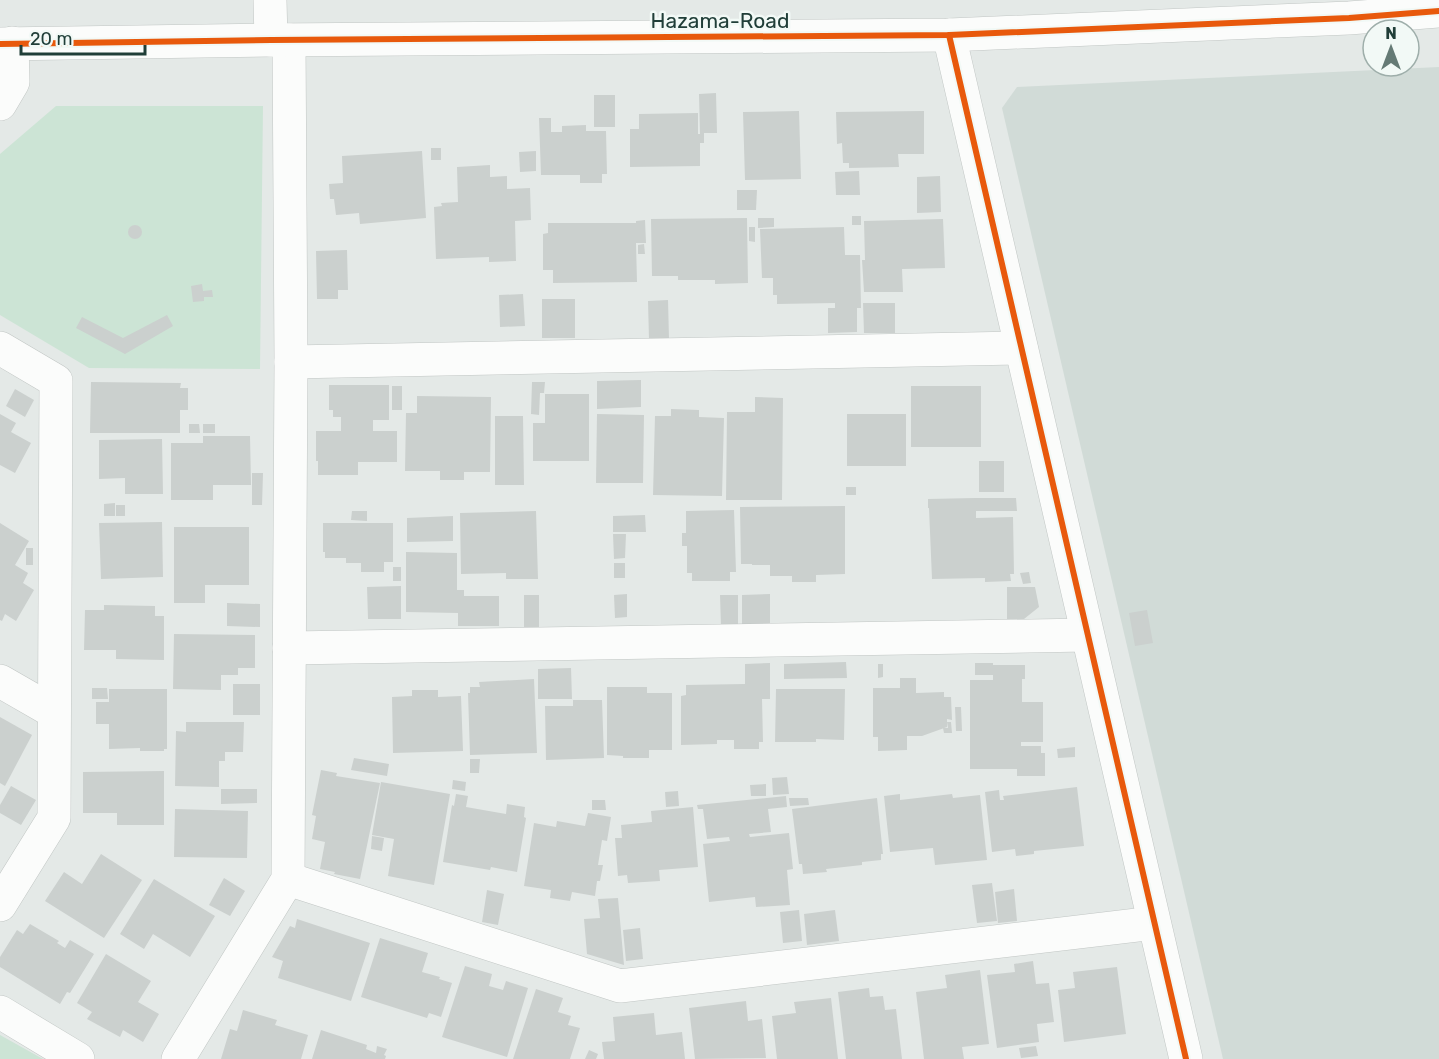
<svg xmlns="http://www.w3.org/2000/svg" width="1439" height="1059" font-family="Rubik,sans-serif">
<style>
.built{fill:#d1dbd7}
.green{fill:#cce4d5}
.building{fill:#cbd0ce}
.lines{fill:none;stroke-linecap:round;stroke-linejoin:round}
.minor-casing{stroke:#c1c6c4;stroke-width:34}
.tertiary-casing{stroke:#c1c6c4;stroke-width:34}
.minor{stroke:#fbfcfb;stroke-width:33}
.tertiary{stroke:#fbfcfb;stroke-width:33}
.cycleway-casing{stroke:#f2f9f6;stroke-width:10}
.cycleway{stroke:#e8590c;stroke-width:6}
.labels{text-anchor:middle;stroke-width:5;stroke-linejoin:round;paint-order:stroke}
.street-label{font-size:21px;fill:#203e38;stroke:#f2f9f6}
</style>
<rect width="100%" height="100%" fill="#e4e9e7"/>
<path class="built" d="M1439,67V1059H1223L1002,108L1017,87Z"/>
<g class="green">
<path d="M56,106H263L260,369L89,368L0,315V154Z"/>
<path d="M0,1035L43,1059H0Z"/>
</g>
<g class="building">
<path d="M716,93L717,133H704V143H700V166L630,167V129H639V114L698,113V134H700L699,94Z"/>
<rect x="594" y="95" width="21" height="32"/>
<path d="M799,111L801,179L745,180L743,112Z"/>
<path d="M924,111V154H898L899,167L849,168V163H843L842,143L837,144L836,112Z"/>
<path d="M539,118H551V132H562V126L586,125V131H606L607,174H602V183H580V175H541Z"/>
<rect x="431" y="148" width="10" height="12"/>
<path d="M422,151L426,218L360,224L359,213L336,215L334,199H330L329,184L343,183L342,156Z"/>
<path d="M536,151V171L520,172L519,152Z"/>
<path d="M490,165V177L507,176V189L530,188L531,220L515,221L516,261L489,262V257L436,259L434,207L442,206L441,203L458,202L457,167Z"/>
<path d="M859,171L860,195H836L835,172Z"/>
<path d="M940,176L941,212L917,213V177Z"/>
<path d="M737,190H757L756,210H737Z"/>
<rect x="852" y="216" width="9" height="9"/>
<path d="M747,218L748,283L715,284V280H678V276H652L651,219Z"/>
<path d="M758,218H774V227L758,228Z"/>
<path d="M943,219L945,268L902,269L903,292H864L862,260H865L864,221Z"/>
<path d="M645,220L646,243H636L637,282L553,283V270H543V234L548,233V223H636V221Z"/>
<circle cx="135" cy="232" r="7"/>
<path d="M749,227H755V242L749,241Z"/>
<path d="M844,227L845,255H860L861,308H857V332L828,333V308H835V303L777,304V295H773V278H762L760,229Z"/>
<path d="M644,244L645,254H638V245Z"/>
<path d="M347,250L348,290H338V299H317L316,251Z"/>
<path d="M202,284L203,291L212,290L213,297H204V301L193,302L191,286Z"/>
<path d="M523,294L525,326L500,327L499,295Z"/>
<rect x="542" y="299" width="33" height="39"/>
<path d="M668,300L669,339H649L648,301Z"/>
<path d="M863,303H895V333H864Z"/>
<path d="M167,315L173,326L125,354L76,328L82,317L123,338Z"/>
<path d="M641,380V407L597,409V381Z"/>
<path d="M91,382L181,383L180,388H188V410H180V433H90Z"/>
<path d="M532,382H545L544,393H540L539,415L531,414Z"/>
<path d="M329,385H389V420H373V431H397V462H358V475H318V461H316V431H341V417H333V410H329Z"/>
<rect x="392" y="386" width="10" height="24"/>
<rect x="911" y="386" width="70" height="61"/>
<path d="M15,389L34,400L25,417L6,406Z"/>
<path d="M545,394H589V461H533V423H545Z"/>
<path d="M417,396L491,397L490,472H464V480H440V471H405L406,413H417Z"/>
<path d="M755,397L783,398L782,500H726L727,412H755Z"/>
<path d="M671,409L699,410V417L724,418L722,496L653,495L655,416H671Z"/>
<path d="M0,414L16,423L11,432L31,443L15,473L0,465Z"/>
<path d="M597,414L644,415L643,483H596Z"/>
<rect x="847" y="414" width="59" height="52"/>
<path d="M495,416H523L524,485H495Z"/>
<path d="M189,424H199L200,433H189Z"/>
<rect x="203" y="424" width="12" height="9"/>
<path d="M203,436H250L251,485H213V500H171V443H203Z"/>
<path d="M162,439L163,494H125V478L99,479V440Z"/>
<rect x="979" y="461" width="25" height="31"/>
<path d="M252,473H263L262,505H252Z"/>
<rect x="846" y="487" width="10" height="8"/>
<path d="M975,498H1016L1017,511H976V518L1013,517L1014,574H1010L1011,581L985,582V578L932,579L929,508H928V499Z"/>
<path d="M115,503V516H104V504Z"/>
<rect x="116" y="505" width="9" height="11"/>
<path d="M845,506V574L816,575V582H792V576H770V565H752V564H741L740,507Z"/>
<path d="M734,510L736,572H730V581H692V573H687V546H682V533H686V511Z"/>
<path d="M352,511H367V521L351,520Z"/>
<path d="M536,511L538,579H506V573L461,574L460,513Z"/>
<path d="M645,515L646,532H613V516Z"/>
<path d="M453,516V541L407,542V518Z"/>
<path d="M162,522L163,577L101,579L99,523Z"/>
<path d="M0,523L29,541L15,565L28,573L23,583L34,590L16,621L5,614L2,621L0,620Z"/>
<path d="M323,523H393V562H384V572H361V563H346V558H325V552H323Z"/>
<path d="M174,527H249V585H205V603H174Z"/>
<path d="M613,534H626L625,558L614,559Z"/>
<rect x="26" y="548" width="7" height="17"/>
<path d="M406,552L457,553V590H464V596H499V626H458V613L406,612Z"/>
<rect x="614" y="563" width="11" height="15"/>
<rect x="393" y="567" width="8" height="14"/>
<path d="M1029,572L1031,583L1023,584L1020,573Z"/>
<path d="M401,586V619H368L367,587Z"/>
<path d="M1007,587H1035L1039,607L1024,619H1007Z"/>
<path d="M627,594V617L615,618L614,595Z"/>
<path d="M770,594V625L742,626V595Z"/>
<rect x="524" y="595" width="15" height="32"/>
<path d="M720,595H738V626H721Z"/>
<path d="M227,603L260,604V627L227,626Z"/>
<path d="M104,605L155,606V616H164V660L116,659V650H84L85,610H104Z"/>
<path d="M1147,610L1153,643L1135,646L1129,613Z"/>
<path d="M174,634L255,635V668H238V675H221V690L173,689Z"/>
<path d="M846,662L847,678L784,679V664Z"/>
<path d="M770,663V699H762L763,742H759V749H734V740H717V744L681,745V696L686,695V685L745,684V664Z"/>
<path d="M975,663H993V665H1025V679H1022V702H1043V742H1021V746H1041V753H1045V776H1017V769H970V680H993V675H975Z"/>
<path d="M878,664H883V677L878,678Z"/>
<path d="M571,668L572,699H538V669Z"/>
<path d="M900,678H916V693L944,692V697H951L952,720L947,719V727L922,736H907V750L878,751V737H873V688H900Z"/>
<path d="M534,679L537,753L470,755L468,693H470V687H480L479,682Z"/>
<rect x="233" y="684" width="27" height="31"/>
<path d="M607,687H647V693H672V750H649V758H623V756L607,755Z"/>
<path d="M92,688H107L108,699H92Z"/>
<path d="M109,689H167V749H164V751H140V748L109,749V724H96V702H109Z"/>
<path d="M776,689H845L844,740L816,739V742H775Z"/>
<path d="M412,690H438V697L461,696L463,751L393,753L392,697L412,696Z"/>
<path d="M573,700H602L604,758L546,760L545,706H573Z"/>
<path d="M955,707H961L962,731H956Z"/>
<path d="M0,717L32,735L5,786L0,783Z"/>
<path d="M186,722H244L243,752H225V761H219V787L175,786L176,731L186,732Z"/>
<path d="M947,722H951L952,733H944L943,728H948Z"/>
<path d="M1075,747V757L1058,758L1057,749Z"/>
<path d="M354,758L389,764L387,776L351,770Z"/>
<path d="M470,759H480L479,773H470Z"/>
<path d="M321,770L337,773L336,776L380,783L360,879L334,874L335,872L320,869L325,842L312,839L316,816L312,815Z"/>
<path d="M164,771V825H117V813H83V772Z"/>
<path d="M787,777L789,794L773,795L772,778Z"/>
<path d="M453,780L466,782L465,791L452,789Z"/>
<path d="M381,782L450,794L434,885L388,876L394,839L372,835Z"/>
<path d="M766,784V796H751L750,785Z"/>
<path d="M11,786L36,800L21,825L0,813V805Z"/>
<path d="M1077,787L1084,846L1034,851V854L1016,856L1015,849L992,852L985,792L999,790L1000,800H1004L1003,796Z"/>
<path d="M221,789H257V803L221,804Z"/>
<path d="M678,791L679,806L666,807L665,792Z"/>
<path d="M456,794L468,796L466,807L506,814L507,804L525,807L524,817L526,818L517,872L491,867L490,870L443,862L452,805L454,806Z"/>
<path d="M900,794V800L952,794L953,798L980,795L987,860L935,865L933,848L890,852L884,796Z"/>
<path d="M786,796L787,807L768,809L771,832L749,834L750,837L789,833L793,869L787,870L790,905L756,907L755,897L709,902L703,844L730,841L729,837L707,839L703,809H698L697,805Z"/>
<path d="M789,798H808L809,805L790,806Z"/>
<path d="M877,798L883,854H881V860L862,862V865L826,869L827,872L803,874L802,864H799L792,809Z"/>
<path d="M592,800H605L606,810H592Z"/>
<path d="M693,807L698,867L659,870L660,881L628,883L627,875L618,876L615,838H622L621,825L652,822L651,811Z"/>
<path d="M175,809L248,811L247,858L174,857Z"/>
<path d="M588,813L611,817L607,841L602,840L598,865H603L600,881H597L595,896L572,892L570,901L550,898L551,890L524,886L534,823L556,827L557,821L585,826Z"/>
<path d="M372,836L384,838L382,851L371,849Z"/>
<path d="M101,854L142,880L104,938L45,901L64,872L82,884Z"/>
<path d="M224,878L245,891L230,916L209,905Z"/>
<path d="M154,879L215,916L190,957L153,934L144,949L120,934Z"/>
<path d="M992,883L997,921L977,923L972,885Z"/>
<path d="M1014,889L1017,921L998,923L995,892Z"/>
<path d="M487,890L504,894L498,925L482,922Z"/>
<path d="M618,898L624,965L587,954L584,919L600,918L598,899Z"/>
<path d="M799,910L802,941L783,943L780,912Z"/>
<path d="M835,910L839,941L807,945L804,914Z"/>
<path d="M297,919L370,943L351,1001L278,978L283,961L272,957L290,926L295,928Z"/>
<path d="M30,924L59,941L57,943L65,948L70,940L94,954L70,993L67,992L60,1004L0,967V957L17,930L23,934Z"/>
<path d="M640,928L643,959L626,961L623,930Z"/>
<path d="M380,938L428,953L422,972L440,977L439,979L452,983L441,1017L429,1013L427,1018L361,997Z"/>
<path d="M106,954L151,981L138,1002L159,1014L143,1042L123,1030L120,1037L87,1019L92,1012L77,1003Z"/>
<path d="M1033,961L1036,984L1049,983L1054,1022L1037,1024L1039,1042L997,1048L987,975L1015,972L1014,964Z"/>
<path d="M465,966L492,974L489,986L503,990L506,981L528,988L507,1057L442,1037Z"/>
<path d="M1117,967L1126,1034L1064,1042L1058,990L1075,988L1073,972Z"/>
<path d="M980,970L989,1044L962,1047L964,1059H924L916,992L947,988L945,975Z"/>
<path d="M869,988L870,997L883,996L885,1010L896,1009L902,1059H846L838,992Z"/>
<path d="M536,989L563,998L558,1012L571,1016L568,1025L580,1028L570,1059H513Z"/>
<path d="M831,998L838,1059H777L772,1016L796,1013L794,1002Z"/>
<path d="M746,1001L748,1021L762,1019L766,1058L695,1059L689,1008Z"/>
<path d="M243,1010L277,1020L275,1025L308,1035L301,1059H221L230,1029L237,1031Z"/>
<path d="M654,1013L656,1035L682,1032L685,1059H604L602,1042L615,1041L613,1017Z"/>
<path d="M321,1030L367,1045L366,1049L376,1053L377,1046L387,1049L384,1055L386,1056L385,1059H312Z"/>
<path d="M1036,1046L1038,1056L1021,1058L1019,1048Z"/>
<path d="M589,1050L598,1054L596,1059H585Z"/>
</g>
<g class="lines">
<defs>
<g id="minor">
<path d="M270,0L271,40"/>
<path d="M949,35L1186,1059"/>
<path d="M0,104L13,82L12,43"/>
<path d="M0,348L56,381L54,818L0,905"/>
<path d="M291,362L1021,348"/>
<path d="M289,648L1087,635"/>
<path d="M0,681L54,712"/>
<path d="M288,879L620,986L1154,923"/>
<path d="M0,1012L78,1059"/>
<path d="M178,1059L288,879L291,362L289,40"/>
</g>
<path id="tertiary" d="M0,44L271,40L949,35L1349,18L1439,11"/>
</defs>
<use href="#minor" class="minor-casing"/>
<use href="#tertiary" class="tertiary-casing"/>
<use href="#minor" class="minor"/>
<use href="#tertiary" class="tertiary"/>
<defs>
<g id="cycleway">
<path d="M949,35L1186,1059"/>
<path d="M0,44L271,40L949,35L1349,18L1439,11"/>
</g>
</defs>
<use href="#cycleway" class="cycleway-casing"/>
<use href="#cycleway" class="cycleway"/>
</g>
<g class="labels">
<g class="street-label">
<text x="720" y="28">Hazama-Road</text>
</g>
</g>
<g transform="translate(1391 48)"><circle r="28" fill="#f2f9f6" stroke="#9eaeaa" stroke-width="1.5"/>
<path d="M0-4.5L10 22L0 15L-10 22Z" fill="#657a75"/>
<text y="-9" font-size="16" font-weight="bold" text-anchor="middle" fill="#203e38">N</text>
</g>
<path d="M21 45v9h124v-9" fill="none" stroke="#203e38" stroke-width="3"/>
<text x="30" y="45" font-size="18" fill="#203e38" stroke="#f2f9f6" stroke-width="4.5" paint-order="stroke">20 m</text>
</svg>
